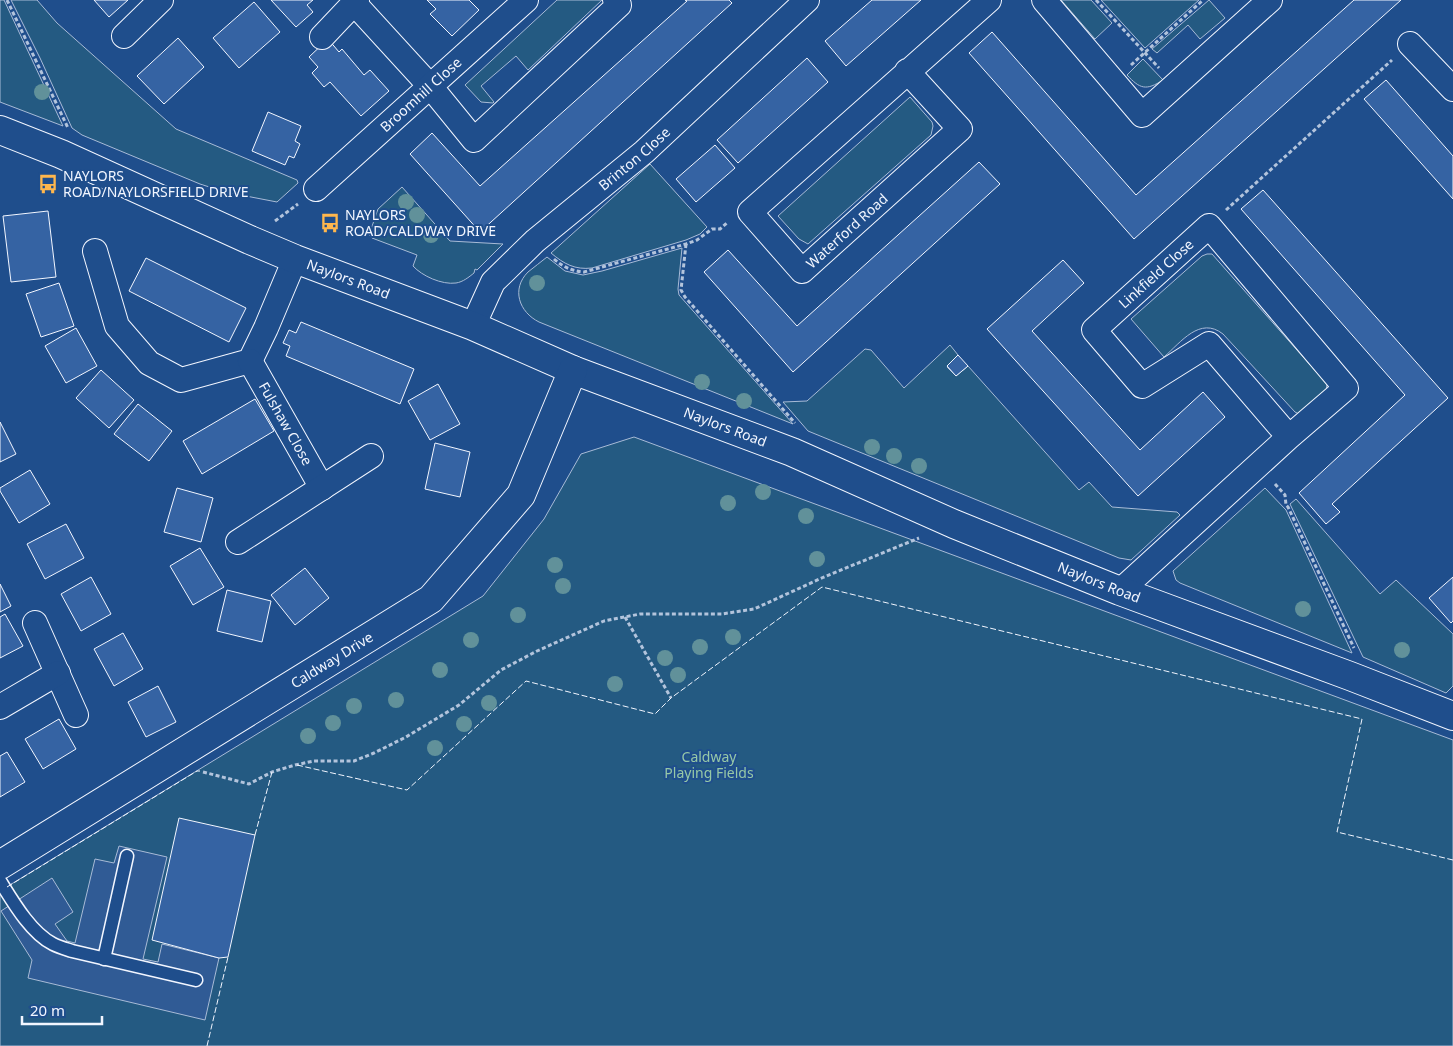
<svg xmlns="http://www.w3.org/2000/svg" width="1453" height="1046" font-family="'Noto Sans',sans-serif">
<style>
.green{fill:#245a82;stroke:#a8bbd7}
.parking{fill:#305b95;stroke:#a8bbd7}
.building{fill:#3563a3;stroke:#f2f6ff}
.lines{fill:none;stroke-linecap:round;stroke-linejoin:round}
.lane-casing{stroke:#f2f6ff;stroke-width:15}
.street-casing{stroke:#f2f6ff;stroke-width:26}
.secondary-casing{stroke:#f2f6ff;stroke-width:30}
.path{stroke:#b3c4dc;stroke-width:3;stroke-dasharray:4 2.5;stroke-linecap:butt}
.lane{stroke:#1f4e8c;stroke-width:12}
.street{stroke:#1f4e8c;stroke-width:24}
.secondary{stroke:#1f4e8c;stroke-width:28}
.fence{stroke:#f2f6ff;stroke-width:1;stroke-dasharray:6 2.5;stroke-linecap:butt}
.tree{fill:#61919a}
.labels{text-anchor:middle;stroke-width:4;stroke-linejoin:round;paint-order:stroke}
.street-label{font-size:14px;fill:#f2f6ff;stroke:#1f4e8c}
.poi-label{font-size:14px;fill:#f2f6ff;stroke:#1f4e8c;text-anchor:start}
.park-label{font-size:14px;fill:#97c8a6;stroke:#1f4e8c}
</style>
<rect width="100%" height="100%" fill="#1f4e8c"/>
<g class="green">
<path d="M0,0H4L63,126L0,102Z"/>
<path d="M11,0H37L57,23L176,129L297,180L298,183L277,202L225,192L200,184L82,135L72,128L40,58Z"/>
<path d="M557,0H602L528,70L516,56L481,86L494,102L493,103L481,102L465,85Z"/>
<path d="M1061,0H1091L1112,23L1095,39Z"/>
<path d="M1101,0H1199L1145,48Z"/>
<path d="M1209,0L1225,18L1200,39L1188,25L1157,53L1152,49Z"/>
<path d="M1143,59L1163,80C1146,91 1140,89 1127,75Z"/>
<path d="M910,97L932,122L933,126L931,135L808,244L799,239L778,216Z"/>
<path d="M650,164L707,227L700,234L686,240L592,268C575,270 564,264 551,253Z"/>
<path d="M402,187L450,241L503,244L477,270L475,269L474,273C469,277 463,282 456,283C442,285 422,276 413,266L417,255L372,238L369,235L378,209Z"/>
<path d="M682,248L678,289L679,295L793,424L539,322C519,312 511,289 528,272C534,267 541,262 547,257L565,271L583,275L602,271Z"/>
<path d="M1207,254H1212L1327,384L1326,392L1301,415L1295,412L1223,334C1200,316 1181,342 1164,357L1131,319L1202,256Z"/>
<path d="M950,345L958,355L947,367L956,376L968,366L1079,490L1089,482L1112,507L1177,512L1180,515L1131,560L1119,558L808,431L783,402L807,401L865,349L871,350L904,388Z"/>
<path d="M634,437L1453,740V1046H0V891L483,596L544,519L581,454Z"/>
<path d="M1265,488L1286,510L1352,653L1180,583L1176,580L1173,571Z"/>
<path d="M1296,499L1380,594L1396,580L1453,634V686L1446,693L1363,657L1290,504Z"/>
</g>
<path class="parking" d="M119,846L167,857L143,959L158,962L162,944L219,958L205,1020L28,978L32,960L1,911L52,878L73,912L55,924L67,941L75,943L95,859L114,863Z"/>
<g class="building">
<path d="M94,0H128L109,17Z"/>
<path d="M271,0H313L307,5L313,12L296,27Z"/>
<path d="M427,0H469L479,10L452,36L430,14L436,9Z"/>
<path d="M685,0H729L732,3L480,232L410,154L432,133L480,186L687,1Z"/>
<path d="M872,0H921L846,66L825,41Z"/>
<path d="M1354,0H1401L1134,239L969,53L992,32L1136,195Z"/>
<path d="M254,2L280,32L239,68L213,38Z"/>
<path d="M178,38L204,67L164,104L137,76Z"/>
<path d="M328,39L339,52L342,49L364,75L370,70L389,91L361,116L330,82L324,87L312,73L318,67L309,57Z"/>
<path d="M807,58L828,82L738,163L717,140Z"/>
<path d="M1386,80L1453,156V199L1364,99Z"/>
<path d="M268,112L301,126L295,141L300,144L294,158L289,156L285,165L252,151Z"/>
<path d="M715,145L735,168L696,202L676,179Z"/>
<path d="M979,162L1000,184L793,372L704,272L728,250L797,326Z"/>
<path d="M1263,190L1448,398L1332,504L1340,512L1326,524L1299,493L1405,395L1241,209Z"/>
<path d="M48,211L56,277L11,282L3,216Z"/>
<path d="M146,258L246,308L229,342L129,291Z"/>
<path d="M1063,260L1084,283L1032,331L1140,450L1203,392L1225,417L1138,496L987,329Z"/>
<path d="M59,283L74,326L41,337L26,294Z"/>
<path d="M301,322L414,369L400,404L286,356L290,346L283,343L289,330L296,333Z"/>
<path d="M76,328L97,366L66,383L45,346Z"/>
<path d="M958,355L968,366L956,376L947,366Z"/>
<path d="M101,370L134,400L109,428L76,398Z"/>
<path d="M438,384L460,424L430,440L408,401Z"/>
<path d="M255,399L274,431L202,474L183,441Z"/>
<path d="M138,404L172,431L149,461L114,434Z"/>
<path d="M0,422L16,454L0,462Z"/>
<path d="M435,443L470,452L460,497L425,489Z"/>
<path d="M30,470L50,504L19,523L0,491V488Z"/>
<path d="M177,488L213,498L201,542L164,532Z"/>
<path d="M66,524L84,558L45,579L27,544Z"/>
<path d="M200,548L224,587L193,605L170,566Z"/>
<path d="M305,568L329,598L295,625L271,595Z"/>
<path d="M91,577L111,614L81,631L61,594Z"/>
<path d="M1453,577V621L1451,623L1429,598Z"/>
<path d="M0,584L11,606L0,612Z"/>
<path d="M227,590L271,601L262,642L217,631Z"/>
<path d="M5,614L23,646L0,658V617Z"/>
<path d="M123,633L143,669L114,686L94,649Z"/>
<path d="M158,686L176,722L146,737L128,702Z"/>
<path d="M59,719L76,749L43,769L25,739Z"/>
<path d="M7,752L25,782L0,797V756Z"/>
<path d="M179,818L255,835L228,957L219,958L152,940Z"/>
</g>
<g class="lines">
<defs>
<g id="lane">
<path d="M0,881C13,902 31,933 53,944C59,947 66,949 72,951L196,980"/>
<path d="M104,959L127,856"/>
</g>
<g id="street">
<path d="M1044,0L1142,115L1270,0"/>
<path d="M354,3L430,86L474,140L619,5L615,0"/>
<path d="M124,36L161,0"/>
<path d="M322,37L357,0"/>
<path d="M1410,44L1453,89"/>
<path d="M907,71L960,129L802,271L750,212L989,0"/>
<path id="s1" d="M316,189L526,0"/>
<path d="M95,251L117,326L149,363L181,380L250,361L266,328L295,259"/>
<path id="s2" d="M473,326L493,282L535,241L644,152L807,0"/>
<path id="s3" d="M250,361L322,488"/>
<path d="M238,542L371,456"/>
<path id="s4" d="M1120,591L1289,437L1209,344L1142,386L1094,330L1209,226L1346,388L1289,437"/>
<path d="M35,623L76,715"/>
<path d="M0,707L58,673"/>
</g>
<g id="secondary">
<path id="s5" d="M0,130L61,154L250,240L295,259L473,326L573,370L792,452L954,524L1120,591L1350,676L1453,716"/>
<path id="s6" d="M0,865L431,599L521,495L573,370"/>
</g>
</defs>
<use href="#lane" class="lane-casing"/>
<use href="#street" class="street-casing"/>
<use href="#secondary" class="secondary-casing"/>
<g class="path">
<path d="M7,0L68,128"/>
<path d="M1096,0L1159,68"/>
<path d="M1131,65L1203,0"/>
<path d="M1226,210L1392,60"/>
<path d="M275,221L298,204"/>
<path d="M686,244L681,290L685,297L795,423"/>
<path d="M554,259C563,267 572,271 584,272L686,244L697,240L712,229H720L728,222"/>
<path d="M1275,484L1285,495L1286,505L1288,507L1354,648"/>
<path d="M625,617L671,698"/>
<path d="M203,772L249,784L272,772L295,765L314,761H354L374,753L406,737L459,705L501,670L537,651L604,621L640,614H722L754,609L824,577L919,538"/>
</g>
<use href="#lane" class="lane"/>
<use href="#street" class="street"/>
<use href="#secondary" class="secondary"/>
<g class="fence">
<path d="M297,765L407,790L526,681L655,714L671,698L822,587L1362,719L1337,832L1453,860"/>
<path d="M255,835L272,772"/>
<path d="M7,887L197,771H200"/>
<path d="M207,1046L228,957"/>
</g>
</g>
<g class="tree">
<circle cx="42" cy="92" r="8"/>
<circle cx="406" cy="202" r="8"/>
<circle cx="417" cy="215" r="8"/>
<circle cx="431" cy="235" r="8"/>
<circle cx="537" cy="283" r="8"/>
<circle cx="702" cy="382" r="8"/>
<circle cx="744" cy="401" r="8"/>
<circle cx="872" cy="447" r="8"/>
<circle cx="894" cy="456" r="8"/>
<circle cx="919" cy="466" r="8"/>
<circle cx="763" cy="492" r="8"/>
<circle cx="728" cy="503" r="8"/>
<circle cx="806" cy="516" r="8"/>
<circle cx="817" cy="559" r="8"/>
<circle cx="555" cy="565" r="8"/>
<circle cx="563" cy="586" r="8"/>
<circle cx="1303" cy="609" r="8"/>
<circle cx="518" cy="615" r="8"/>
<circle cx="733" cy="637" r="8"/>
<circle cx="471" cy="640" r="8"/>
<circle cx="700" cy="647" r="8"/>
<circle cx="1402" cy="650" r="8"/>
<circle cx="665" cy="658" r="8"/>
<circle cx="440" cy="670" r="8"/>
<circle cx="678" cy="675" r="8"/>
<circle cx="615" cy="684" r="8"/>
<circle cx="396" cy="700" r="8"/>
<circle cx="489" cy="703" r="8"/>
<circle cx="354" cy="706" r="8"/>
<circle cx="333" cy="723" r="8"/>
<circle cx="464" cy="724" r="8"/>
<circle cx="308" cy="736" r="8"/>
<circle cx="435" cy="748" r="8"/>
</g>
<defs>
<symbol id="bus-bare" viewBox="-9 -9 18 18"><path d="M-5-6H5V4H4V6H2V4H-2V6H-4V4H-5ZM-3.5-4V0h7V-4ZM-3.5 1.2v1.5H-2V1.2ZM2 1.2v1.5H3.5V1.2Z" fill="#ffb74d" stroke="#1f4e8c" stroke-width="2.5" paint-order="stroke"/></symbol>
</defs>
<g fill-rule="evenodd">
<use href="#bus-bare" x="34" y="170" width="28" height="28"/>
<use href="#bus-bare" x="316" y="209" width="28" height="28"/>
</g>
<g class="labels">
<g class="street-label">
<text dy="5" stroke="none"><textPath href="#s1" startOffset="141">Broomhill Close</textPath></text>
<text dy="5" stroke="none"><textPath href="#s2" startOffset="236">Brinton Close</textPath></text>
<text transform="translate(847 231) rotate(-42)" y="5">Waterford Road</text>
<text dy="5" stroke="none"><textPath href="#s4" startOffset="588">Linkfield Close</textPath></text>
<text dy="5" stroke="none"><textPath href="#s5" startOffset="379">Naylors Road</textPath></text>
<text dy="5" stroke="none"><textPath href="#s3" startOffset="72">Fulshaw Close</textPath></text>
<text dy="5" stroke="none"><textPath href="#s5" startOffset="784">Naylors Road</textPath></text>
<text dy="5" stroke="none"><textPath href="#s5" startOffset="1189">Naylors Road</textPath></text>
<text dy="5" stroke="none"><textPath href="#s6" startOffset="390">Caldway Drive</textPath></text>
</g>
<g class="poi-label">
<text x="63" y="181">NAYLORS<tspan x="63" dy="16">ROAD/NAYLORSFIELD DRIVE</tspan></text>
<text x="345" y="220">NAYLORS<tspan x="345" dy="16">ROAD/CALDWAY DRIVE</tspan></text>
</g>
<g class="park-label">
<text x="709" y="762">Caldway<tspan x="709" dy="16">Playing Fields</tspan></text>
</g>
</g>
<path d="M22 1016v8h80v-8" fill="none" stroke="#f2f6ff" stroke-width="2.5"/>
<text x="30" y="1016" font-size="15" fill="#f2f6ff" stroke="#1f4e8c" stroke-width="4" paint-order="stroke">20 m</text>
</svg>
